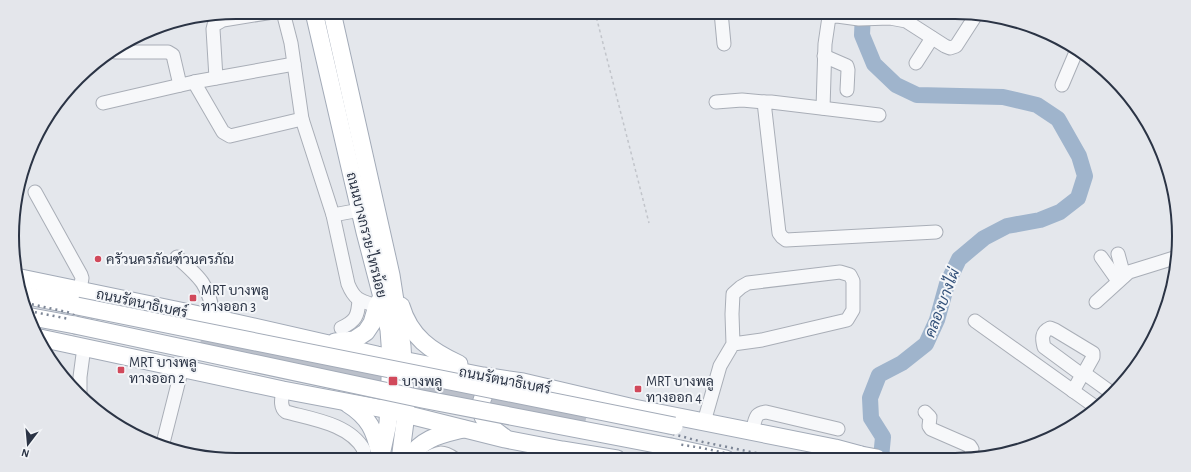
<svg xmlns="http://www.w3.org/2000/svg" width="1191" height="472" font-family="'Alegreya Sans',Sarabun,sans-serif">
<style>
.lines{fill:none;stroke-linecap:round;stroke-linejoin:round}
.river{stroke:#9fb4cc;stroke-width:16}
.building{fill:#bbc0ca}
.minor-casing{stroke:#a9aeb7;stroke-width:15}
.major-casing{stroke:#a3abb8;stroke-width:19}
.path{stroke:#c2c5cb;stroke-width:1.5;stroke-dasharray:3 3;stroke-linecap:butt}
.minor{stroke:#f7f8fa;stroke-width:13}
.major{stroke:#fff;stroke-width:17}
.rail{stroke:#7d8696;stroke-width:2.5;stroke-dasharray:2 4;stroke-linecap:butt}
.major-bridge-casing{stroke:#a3abb8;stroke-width:19;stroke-linecap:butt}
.major-bridge{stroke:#fff;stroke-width:17}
.poi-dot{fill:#d1495b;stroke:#f4f6f9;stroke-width:1.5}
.labels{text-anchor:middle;stroke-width:4;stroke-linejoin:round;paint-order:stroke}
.street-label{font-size:14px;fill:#2b3445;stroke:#f4f6f9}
.poi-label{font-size:14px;fill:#2b3445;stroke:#f4f6f9;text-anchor:start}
.water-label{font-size:15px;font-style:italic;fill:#34527a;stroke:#f4f6f9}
.rim{fill:none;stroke:#2b3445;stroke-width:2}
</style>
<rect width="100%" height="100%" fill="#e4e7ec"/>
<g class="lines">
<path class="river" d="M863,12L862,35L874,64L896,85L917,95L1003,97L1037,105L1058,119L1079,156L1085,176L1078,198L1060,212L1040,220L1007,226L984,238L959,259L947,284L937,320L926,344L902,363L879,375L870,398L871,418L883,437L881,458"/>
</g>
<path class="building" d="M203,330L588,409L583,433L198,354Z"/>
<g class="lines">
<defs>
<g id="minor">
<path d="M283,12L291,43L302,119L333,215L348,284C355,301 361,301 377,306"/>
<path d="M721,12L724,44"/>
<path d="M828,12L829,17L837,16L859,19L890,18L906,21L945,46L950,48L956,46L976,15"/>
<path d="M115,52H168L173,55L180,85"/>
<path d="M824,56L847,66L848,70L847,90"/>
<path d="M916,63L932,38"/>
<path d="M216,78L213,29L214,25L223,20L273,12"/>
<path d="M194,82L223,132L230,136L302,119"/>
<path d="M1062,85L1076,52"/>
<path d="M716,102L742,100L764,102"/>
<path d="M103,103L194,82L294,64"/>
<path d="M823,108L825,44L829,17"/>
<path d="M879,115L771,102H764L779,233L782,237L786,240L936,232"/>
<path d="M35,192L81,275L82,278L80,290"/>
<path d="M333,215L360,210"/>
<path d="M1118,254L1124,276"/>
<path d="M177,257C201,278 209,285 214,318"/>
<path d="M1101,257L1118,281"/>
<path d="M1096,302L1129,272L1174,258"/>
<path d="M975,321L1097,408"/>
<path d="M341,328C356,321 358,316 359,300"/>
<path d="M1084,373L1109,391"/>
<path d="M283,390C282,397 279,407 286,412C312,419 350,424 364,450L362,460"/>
<path d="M1073,391L1082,375L1084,373L1093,357V353L1055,330L1050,328C1041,332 1042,339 1044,347L1082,375"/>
<path d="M80,393V377L84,347"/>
<path d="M925,412L930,417L929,426L931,429L970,446L972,449L970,458"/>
<path d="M704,422L720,366L733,344L732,314L733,294L741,287L748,283L840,272L850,275L853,281V310L847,320L762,340L733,344"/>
<path d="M754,424C756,416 757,413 766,412L838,429"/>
<path d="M162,447L182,368"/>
<path d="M538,459L542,446"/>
<path d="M424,460C438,452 442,450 455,459"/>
</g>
<g id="major">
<path d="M314,12L365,232L382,297L389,330L391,357L388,423L380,460"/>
<path d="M332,12L391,275L402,346L406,414L400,460"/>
<path d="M16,277L214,318L377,355L483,376L523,382L634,408L835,448L861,455"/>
<path d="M23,295L77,306"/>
<path d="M401,306C410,337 431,351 459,364"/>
<path d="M32,317L75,325"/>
<path d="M40,338L283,390L389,410L505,439L562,450L617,459"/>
<path d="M335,342L354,340L366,332L372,323L377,306L382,297"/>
<path d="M499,381C485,387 475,405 485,420C489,427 497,432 504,437"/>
<path d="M348,404C369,417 375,431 380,454"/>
<path d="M671,447L726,459"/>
<path d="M407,460C422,438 439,435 463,429"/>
</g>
</defs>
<use href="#minor" class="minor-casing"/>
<use href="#major" class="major-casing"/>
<path class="path" d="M595,12L649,223"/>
<use href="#minor" class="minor"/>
<use href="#major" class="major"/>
<g class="rail">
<path d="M26,303L90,317L211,335L395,373L596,414L703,442L785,459"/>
<path d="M29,311L89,323L208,352L392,389L592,430L702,448L753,459"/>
</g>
<defs>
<g id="major-bridge">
<path d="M77,306L674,426"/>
<path d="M75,325L422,399L671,447"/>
<path d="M861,455L877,458"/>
</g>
</defs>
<use href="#major-bridge" class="major-bridge-casing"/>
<use href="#major-bridge" class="major-bridge"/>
</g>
<g class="poi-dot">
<circle cx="98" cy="259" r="4"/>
<rect x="189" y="294" width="8" height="8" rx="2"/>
<rect x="117" y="366" width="8" height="8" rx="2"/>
<rect x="388" y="376" width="10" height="10" rx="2"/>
<rect x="634" y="385" width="8" height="8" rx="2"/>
</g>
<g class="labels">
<g class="street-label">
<text transform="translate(367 235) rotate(76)" y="5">ถนนบางกรวย-ไทรน้อย</text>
<text transform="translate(142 303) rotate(12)" y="5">ถนนรัตนาธิเบศร์</text>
<text transform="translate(505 380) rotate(11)" y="5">ถนนรัตนาธิเบศร์</text>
</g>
<g class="poi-label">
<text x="106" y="264">ครัวนครภัณฑ์วนครภัณ</text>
<text x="201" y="295">MRT บางพลู<tspan x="201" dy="16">ทางออก 3</tspan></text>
<text x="129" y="367">MRT บางพลู<tspan x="129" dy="16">ทางออก 2</tspan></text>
<text x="402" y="386">บางพลู</text>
<text x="646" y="386">MRT บางพลู<tspan x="646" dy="16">ทางออก 4</tspan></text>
</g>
<g class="water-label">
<text transform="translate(942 303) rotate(-69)" y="5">คลองบางไผ่</text>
</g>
</g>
<path d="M0 0H1191V472H0ZM236 19H955A217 217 0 0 1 1172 236V236A217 217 0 0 1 955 453H236A217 217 0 0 1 19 236V236A217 217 0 0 1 236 19Z" fill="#e4e6eb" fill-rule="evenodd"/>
<path class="rim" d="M236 19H955A217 217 0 0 1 1172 236V236A217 217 0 0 1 955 453H236A217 217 0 0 1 19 236V236A217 217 0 0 1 236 19Z"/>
<g transform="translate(28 444) rotate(196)" stroke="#f4f6f9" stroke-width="3" paint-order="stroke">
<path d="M0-3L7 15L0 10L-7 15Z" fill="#2b3445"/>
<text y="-6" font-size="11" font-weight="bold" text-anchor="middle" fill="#2b3445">N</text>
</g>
</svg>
